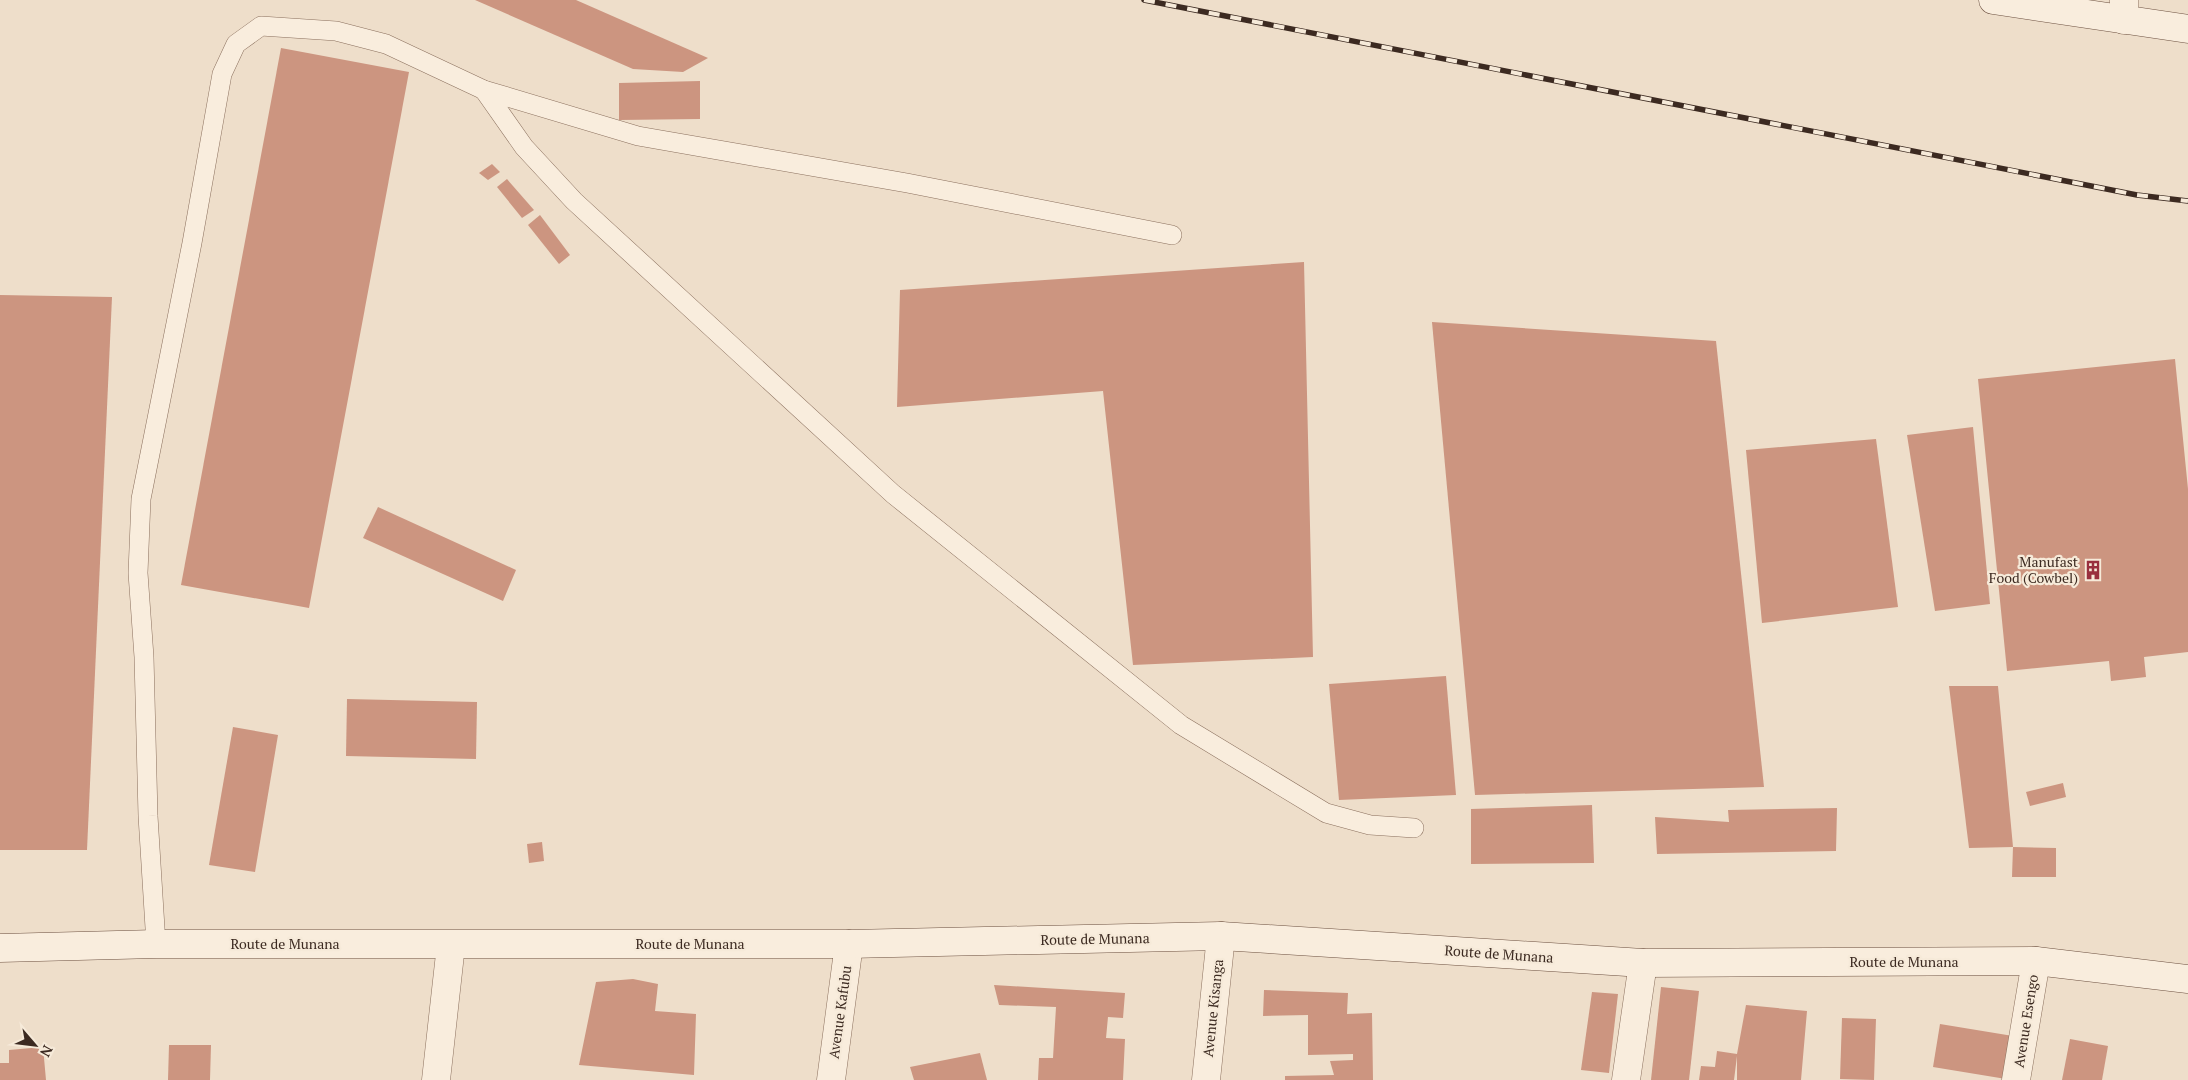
<svg xmlns="http://www.w3.org/2000/svg" width="2188" height="1080" font-family="'PT Serif',serif">
<style>
.building{fill:#cc9580}
.lines{fill:none;stroke-linecap:round;stroke-linejoin:round}
.lane-casing{stroke:#8b705e;stroke-width:20}
.street-casing{stroke:#8b705e;stroke-width:29}
.secondary-casing{stroke:#6d5141;stroke-width:29}
.lane{stroke:#f9eddd;stroke-width:19}
.street{stroke:#f9eddd;stroke-width:28}
.secondary{stroke:#f9eddd;stroke-width:28}
.rail-casing{stroke:#3c2a21;stroke-width:5.5}
.rail{stroke:#f6ead9;stroke-width:4;stroke-dasharray:11;stroke-linecap:butt}
.labels{text-anchor:middle;stroke-width:4.5;stroke-linejoin:round;paint-order:stroke}
.poi-label{font-size:14px;fill:#3c2a21;stroke:#f6ead9;text-anchor:end}
.street-label{font-size:14px;fill:#3c2a21;stroke:#f6ead9}
</style>
<rect width="100%" height="100%" fill="#eedeca"/>
<g class="building">
<path d="M475,0H576L708,58L683,72L633,69Z"/>
<path d="M281,48L409,72L309,608L181,585Z"/>
<path d="M700,81V119L619,120V83Z"/>
<path d="M492,164L500,172L488,180L479,173Z"/>
<path d="M507,179L534,210L522,218L497,187Z"/>
<path d="M540,215L570,255L559,264L528,225Z"/>
<path d="M1304,262L1313,657L1133,665L1103,391L897,407L900,290Z"/>
<path d="M0,295L112,297L87,850H0Z"/>
<path d="M1432,322L1716,341L1764,787L1475,795Z"/>
<path d="M2175,359L2188,489V652L2144,657L2146,677L2111,681L2109,661L2007,671L1978,379Z"/>
<path d="M1973,427L1990,604L1935,611L1907,435Z"/>
<path d="M1876,439L1898,607L1762,623L1746,450Z"/>
<path d="M378,507L516,570L503,601L363,538Z"/>
<path d="M1446,676L1456,795L1339,800L1329,684Z"/>
<path d="M1949,686H1998L2013,847L1969,848Z"/>
<path d="M347,699L477,702L476,759L346,756Z"/>
<path d="M233,727L278,735L255,872L209,865Z"/>
<path d="M2063,783L2066,797L2030,806L2026,792Z"/>
<path d="M1592,805L1594,863L1471,864V809Z"/>
<path d="M1837,808L1836,851L1657,854L1655,817L1729,822L1728,810Z"/>
<path d="M542,842L544,861L529,863L527,844Z"/>
<path d="M2013,847L2056,848V877H2012Z"/>
<path d="M633,979L658,984L655,1011L696,1014L694,1075L579,1065L596,982Z"/>
<path d="M994,985L1125,993L1123,1018L1108,1017L1106,1038L1125,1039L1123,1080H1038L1039,1058H1053L1056,1007L999,1005Z"/>
<path d="M1661,987L1699,991L1689,1080H1651Z"/>
<path d="M1264,990L1348,993L1347,1014L1372,1013L1373,1080H1285V1076L1334,1075L1330,1061L1353,1060V1054L1308,1055V1015L1263,1016Z"/>
<path d="M1592,992L1618,994L1609,1073L1581,1070Z"/>
<path d="M1746,1005L1807,1011L1801,1080H1737V1056L1734,1080H1699L1701,1066L1715,1067L1717,1051L1737,1054Z"/>
<path d="M1842,1018L1876,1019L1874,1080L1840,1079Z"/>
<path d="M1940,1024L2013,1036L2006,1079L1933,1067Z"/>
<path d="M2070,1039L2108,1046L2102,1080H2062Z"/>
<path d="M169,1045H211L210,1080H168Z"/>
<path d="M43,1047L46,1080H0V1063H9V1050Z"/>
<path d="M980,1053L987,1080H914L910,1067Z"/>
</g>
<g class="lines">
<defs>
<g id="lane">
<path d="M484,90L524,147L574,201L893,494L1181,725L1326,813L1370,825L1414,828"/>
<path d="M156,944L148,816L144,657L138,573L141,499L192,243L222,74L236,44L261,26L336,31L386,44L484,90L638,136L907,183L1172,235"/>
</g>
<g id="street">
<path d="M2124,20V0"/>
<path d="M436,1080L451,945"/>
<path d="M831,1080L849,944"/>
<path d="M1206,1080L1221,936"/>
<path d="M1626,1080L1643,963"/>
<path d="M2016,1080L2036,961"/>
</g>
<g id="secondary">
<path d="M1993,0L2188,29"/>
<path d="M0,948L156,944H849L1221,936L1643,963L2036,961L2188,979"/>
</g>
</defs>
<use href="#lane" class="lane-casing"/>
<use href="#street" class="street-casing"/>
<use href="#secondary" class="secondary-casing"/>
<use href="#lane" class="lane"/>
<use href="#street" class="street"/>
<use href="#secondary" class="secondary"/>
<defs>
<path id="rail" d="M1144,0L2137,195L2188,201"/>
</defs>
<use href="#rail" class="rail-casing"/>
<use href="#rail" class="rail"/>
</g>
<defs>
<symbol id="building-bare" viewBox="-9 -9 18 18"><path d="M-4-6H4V6H1V3H-1V6H-4ZM-2.5-4.3h1.7v1.8h-1.7ZM.8-4.3h1.7v1.8H.8ZM-2.5-1h1.7V.8h-1.7ZM.8-1h1.7V.8H.8Z" fill="#992f3e" stroke="#f6ead9" stroke-width="2.5" paint-order="stroke"/></symbol>
</defs>
<g fill-rule="evenodd">
<use href="#building-bare" x="2079" y="556" width="28" height="28"/>
</g>
<g class="labels">
<g class="poi-label">
<text x="2078" y="567">Manufast<tspan x="2078" dy="16">Food (Cowbel)</tspan></text>
</g>
<g class="street-label">
<text transform="translate(1095 939) rotate(-1)" y="5">Route de Munana</text>
<text x="285" y="949">Route de Munana</text>
<text x="690" y="949">Route de Munana</text>
<text transform="translate(1499 954) rotate(4)" y="5">Route de Munana</text>
<text x="1904" y="967">Route de Munana</text>
<text transform="translate(1213 1008) rotate(-84)" y="5">Avenue Kisanga</text>
<text transform="translate(840 1012) rotate(-82)" y="5">Avenue Kafubu</text>
<text transform="translate(2026 1021) rotate(-81)" y="5">Avenue Esengo</text>
</g>
</g>
<g transform="translate(35 1045) rotate(118)" stroke="#f6ead9" stroke-width="4" paint-order="stroke">
<path d="M0-4L9 19L0 12L-9 19Z" fill="#3c2a21"/>
<text y="-8" font-size="14" font-weight="bold" text-anchor="middle" fill="#3c2a21">N</text>
</g>
</svg>
